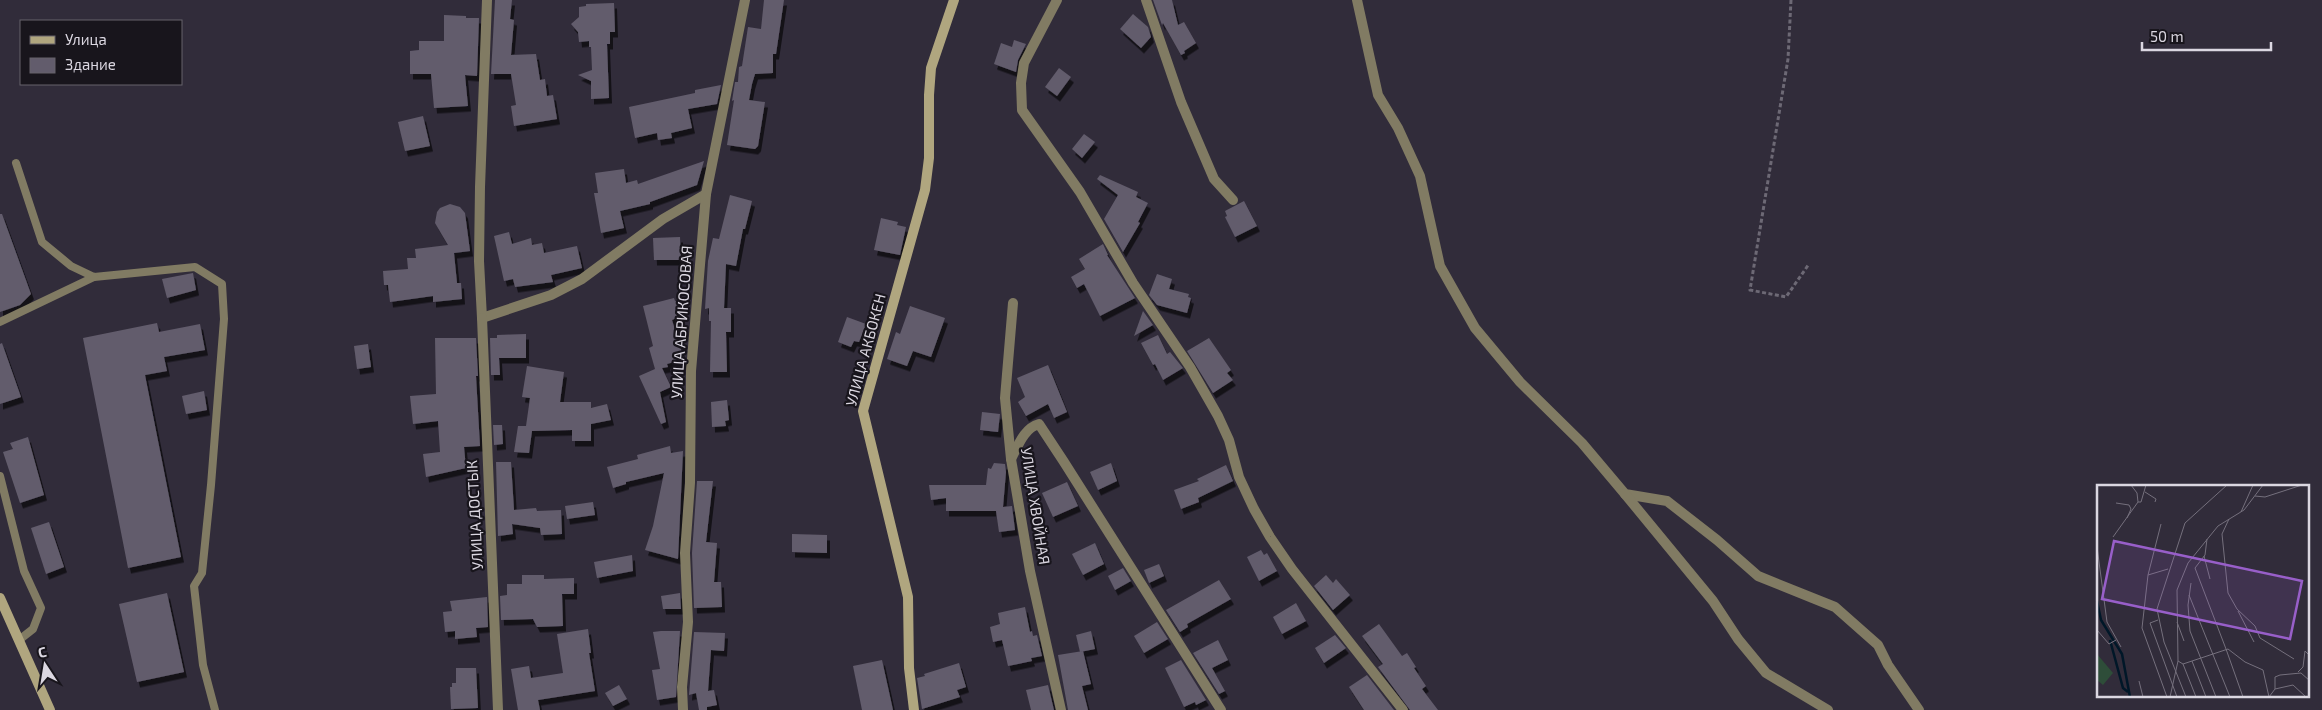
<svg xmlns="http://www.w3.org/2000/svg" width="2322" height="710" font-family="'Exo 2',sans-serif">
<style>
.building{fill:#625c6c;filter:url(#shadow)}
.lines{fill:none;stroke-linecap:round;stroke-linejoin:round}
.path{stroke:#6d6975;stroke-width:3;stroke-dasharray:4 2.5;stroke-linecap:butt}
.lane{stroke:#817b63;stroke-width:8}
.street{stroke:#817b63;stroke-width:10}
.secondary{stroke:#b0a67f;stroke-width:10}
.labels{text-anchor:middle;stroke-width:4.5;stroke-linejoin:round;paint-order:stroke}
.street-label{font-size:15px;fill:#dbd7e1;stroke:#18151c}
.inset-river{fill:none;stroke:#001728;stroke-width:2.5}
.inset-road{fill:none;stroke:#75707d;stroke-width:1}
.view{fill:#985fc9;fill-opacity:0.15;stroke:#985fc9;stroke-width:2.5}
.inset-edge{fill:none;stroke:#dbd7e1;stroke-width:2.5}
</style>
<defs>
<filter id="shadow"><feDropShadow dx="3" dy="5.5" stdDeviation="0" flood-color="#0009"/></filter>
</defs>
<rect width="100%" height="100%" fill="#312c3a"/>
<g class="building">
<path d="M495,0H512L510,19L514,20L511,55L536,54L540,80L545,79L547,96L553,95L557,119L514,126L511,106L516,105L511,74H491Z"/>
<path d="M764,0H784L776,54H773V73L755,74L752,84L749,100L765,102L758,146L755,149L727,145L734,100L732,101L735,82H738L739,67L742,66L748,27L761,29Z"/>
<path d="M1153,0H1172L1178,25L1184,22L1196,43L1184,51L1185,53L1181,55L1163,23L1162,25Z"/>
<path d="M614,3L615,32H610V44H607L609,98L591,99V81L578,75L592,70L591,47H589V41L579,42L578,32L571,24L579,17V7L586,6V4Z"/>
<path d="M1133,14L1148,27L1151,37L1141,48L1120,29Z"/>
<path d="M444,15L466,16V18H479L477,76L465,75L468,106L434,108L431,74H410V51L419,50V41H444Z"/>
<path d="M1014,40L1026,44L1018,60L1016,72L994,64L1001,43L1012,47Z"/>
<path d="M1059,68L1071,77L1057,96L1045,87Z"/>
<path d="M721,85L717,104L688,109L692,128L671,133L672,138L658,140L657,133L635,138L629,107L695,93V90Z"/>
<path d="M423,116L430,146L405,151L398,122Z"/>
<path d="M1084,134L1095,142L1082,158L1072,149Z"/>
<path d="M704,161L697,185L650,202V204L620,211L624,228L601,233L594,193H598L595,173L624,169L626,183L637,180L638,184Z"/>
<path d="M1100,175L1138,192L1136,197L1148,203L1138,222L1140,223L1123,252L1104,219L1118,195L1097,179Z"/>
<path d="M730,195L752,201L745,229H743L736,266L726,264L724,308H731V332H726L727,372H710L711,321H709V308L705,309L708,261L713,238L719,239Z"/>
<path d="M1244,201L1257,226L1235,237L1225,217L1227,216L1225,211Z"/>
<path d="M450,204L460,207L465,213L470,251L454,253L457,283H461L462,299L433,302V296L390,302L388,285H384L383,271L408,269L407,258H416L415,249L448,245L435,223L437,212L440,208Z"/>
<path d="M0,214H2L31,294L20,305L0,312Z"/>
<path d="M881,218L898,222L897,225L906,227L900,255L874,250Z"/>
<path d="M509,232L512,244L531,238L532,245L542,243L544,253L577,246L582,268L551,275L553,282L515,287L513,279L504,281L494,236Z"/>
<path d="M680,237L681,260H654L653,238Z"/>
<path d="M1103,244L1108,255H1107L1135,298L1100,316L1084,284L1077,288L1071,277L1085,269L1079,259Z"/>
<path d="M193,273L196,290L167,298L162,279Z"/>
<path d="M1157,274L1172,279L1169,289L1189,294L1188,297L1191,298L1187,313L1157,305L1149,295Z"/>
<path d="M674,298L675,301L680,300L683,309V315L672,320L684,359L667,364L668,367L662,368L671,387L660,392L666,422L661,424L639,376L655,369L649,348L653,346L643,306Z"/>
<path d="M910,306L945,318L931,357L913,351L907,366L887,359L896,332L900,334Z"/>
<path d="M1143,311L1153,325L1134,336Z"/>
<path d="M847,317L866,324L859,342L854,341L851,347L838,342Z"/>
<path d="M157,323L159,332L200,324L205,350L164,357L167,371L145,375L181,557L128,568L83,338Z"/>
<path d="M526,334V358H499L500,375H491L490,338H497V335Z"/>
<path d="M1158,335L1167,354L1170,352L1183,368L1163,380L1155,364L1153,365L1141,343Z"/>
<path d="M435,338H476L478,376H476L480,446L464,447L466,468L426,477L423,454L440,452L438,421L413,424L410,396L436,394Z"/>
<path d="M1209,338L1231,370L1227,373L1233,380L1213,393L1187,351Z"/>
<path d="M2,343L21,397L0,404V344Z"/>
<path d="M368,344L371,367L357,369L354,346Z"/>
<path d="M1048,365L1067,412L1054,418L1048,404L1026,416L1018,402L1025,397L1017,378Z"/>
<path d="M527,366L564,372L560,402H591V408L607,404L611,420L591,424V441H572V430L532,431L529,453L514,452L518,426H526L530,398L522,397Z"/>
<path d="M204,391L207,410L186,414L182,396Z"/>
<path d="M727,400L729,420L725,421L726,426L712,427L711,402Z"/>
<path d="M982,412L1000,414L998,432L980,430Z"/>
<path d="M493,425H502L503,444L494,445Z"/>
<path d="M28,437L44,495L20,503L3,452L13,449L10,443Z"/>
<path d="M670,446L671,453L683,451L678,559L645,550L653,526L664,473L626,482V484L613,488L607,467L638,459L637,455Z"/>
<path d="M496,462H511L514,510L536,508L537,511L561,510L562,534L541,535L540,528L512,524L513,534L498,536Z"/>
<path d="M994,463L1005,464L1006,472L1003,507L1012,506L1015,530L999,532L996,511H946V498L931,500L929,485H986L988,468L991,469Z"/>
<path d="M1111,463L1117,481L1098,490L1090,472Z"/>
<path d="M1226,465L1233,481L1198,498L1199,502L1181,509L1174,490L1199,481L1197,479Z"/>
<path d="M697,481H713L706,542L717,543L714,582H721L722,607L694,608L692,553Z"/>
<path d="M1067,482L1078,506L1053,517L1042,493Z"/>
<path d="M593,502L595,515L567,519L565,506Z"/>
<path d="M49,522L64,567L46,574L31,528Z"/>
<path d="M792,534L827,535V553L792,552Z"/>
<path d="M1095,543L1104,564L1083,575L1072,554Z"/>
<path d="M1261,550L1264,555L1267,553L1277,571L1259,581L1247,557Z"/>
<path d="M632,555L633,571L597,578L594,562Z"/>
<path d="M1159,564L1164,576L1149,583L1144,570Z"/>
<path d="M1123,568L1131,581L1115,590L1108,576Z"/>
<path d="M522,575H544V579L574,578V594H562L563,626L537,627L533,619L501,620L500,596L507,595V584H522Z"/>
<path d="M1326,575L1333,583L1336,579L1350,595L1333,610L1314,586Z"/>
<path d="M1219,580L1231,599L1187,624L1188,627L1180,632L1166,610Z"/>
<path d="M167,593L184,672L137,682L119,604Z"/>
<path d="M680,593L681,609H663L661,596Z"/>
<path d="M487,597L488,627L476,628L477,637L455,639V631L445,632L443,612L452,611L450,601Z"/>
<path d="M1296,603L1306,621L1282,634L1273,617Z"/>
<path d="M1025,607L1030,632L1032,631L1033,636L1037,635L1042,656L1031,658L1032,661L1008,666L1002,640L993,642L990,627L1000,624L998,613Z"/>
<path d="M1157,622L1168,639L1144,653L1134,636Z"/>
<path d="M1379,624L1402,656L1407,653L1416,667L1414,668L1426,686L1422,689L1438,710H1410L1378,667L1383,664L1362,636Z"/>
<path d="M588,629L591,653H589L595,691L538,700L540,710H518L511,669L529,666L531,678L563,673L557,634Z"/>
<path d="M661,631H680L676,697L657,700L652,670L660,669L653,632Z"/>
<path d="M1091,631L1095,649L1080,652L1076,635Z"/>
<path d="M694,632L725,633L724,651L711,650L708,691L714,690L717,705L707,707V710H699L696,693L689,695Z"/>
<path d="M1335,635L1346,648L1324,663L1315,648Z"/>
<path d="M1218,640L1228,660L1212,668L1225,691L1219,694L1193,653Z"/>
<path d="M1083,651L1091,684L1082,686L1088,710H1068L1058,655Z"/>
<path d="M882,660L893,710H862L853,666Z"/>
<path d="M1181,660L1206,700L1196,705L1195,702L1184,707L1165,668Z"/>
<path d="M959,663L966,687L957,690L960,697L922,709L917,678L925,676L924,674Z"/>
<path d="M456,668H476L478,708L451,709L450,687H452V683H456Z"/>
<path d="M1367,675L1394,710H1364L1349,687Z"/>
<path d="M619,685L627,699L613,706L605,693Z"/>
<path d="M1048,685L1054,710H1031L1026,690Z"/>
</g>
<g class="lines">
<path class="path" d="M1791,0L1788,59L1750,290L1786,297L1809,264"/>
<g class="lane">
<path d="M16,163L42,242L71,266L94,277L195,267L222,284L224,319L211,485L202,573L194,586L203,665L215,710"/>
<path d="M0,322L94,277"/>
<path d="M0,476L24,571L41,608L33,629L19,640"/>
</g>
<g class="street">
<path d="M487,0L480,187L479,261L482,318L551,295L582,279L663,219L706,194"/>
<path d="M1057,0L1024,63L1021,83L1022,110L1080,192L1133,283L1190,367L1218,416L1229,440L1239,477L1254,509L1270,537L1292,569L1403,710"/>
<path d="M1146,0L1181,102L1214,179L1233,200"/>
<path d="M1357,0L1378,95L1398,128L1420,176L1440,266L1475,328L1520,382L1582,443L1625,494L1667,501L1717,540L1758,576L1835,607L1878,645L1888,665L1919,710"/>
<path d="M1013,303L1005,398L1011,459L1030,571L1061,710"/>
<path d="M482,318L498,710"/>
<path d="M1011,459C1018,446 1024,428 1039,424L1064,462L1221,710"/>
<path d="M1625,494L1713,601L1738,639L1766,673L1828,710"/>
<path d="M683,710L682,687L688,622L685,553L690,483L691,371L706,194L745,0"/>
</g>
<g class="secondary">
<path d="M0,598L50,710"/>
<path d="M914,710L909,668L908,597L863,411L925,190L929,158V95L931,68L954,0"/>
</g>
</g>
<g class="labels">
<g class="street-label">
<text transform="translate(682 322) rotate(-86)" y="5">УЛИЦА АБРИКОСОВАЯ</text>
<text transform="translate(866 350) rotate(-75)" y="5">УЛИЦА АКБОКЕН</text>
<text transform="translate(1035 506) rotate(81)" y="5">УЛИЦА ХВОЙНАЯ</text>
<text transform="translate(475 515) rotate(-93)" y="5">УЛИЦА ДОСТЫК</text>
</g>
</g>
<g transform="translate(2097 485)">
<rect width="212" height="212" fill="#312c3a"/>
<path d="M0,169L16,188L6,200L0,195Z" fill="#2e4d39"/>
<path class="inset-river" d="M0,116L4,135L25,169L33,212M13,155L26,203L31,207"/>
<path class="inset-road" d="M48,7L59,14L58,17M158,11L168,12L205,0M41,17H44L49,0M19,18L32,20L34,24L30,33M144,27L156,0M0,28V62L10,137L24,162M132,34L125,49L131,108L140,124L158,141L163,153L197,174M64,39L51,90L71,84M16,52L41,17L40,8L34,0M110,54L108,70L98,83L129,164M107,71L113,94M51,90L45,143L70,212M94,98L91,120L93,146L119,212M92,110L133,212M141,126L157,157M61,135L53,138L80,212M80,137L87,156M0,145L12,159L19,155M129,164L146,212M81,176L86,179L131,164L148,177L166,185L172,212L178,204V192L183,190L204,188L213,196M95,176L109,212M86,179L99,212M201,187L206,182L208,166L213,171M42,196L46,212M178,204L196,200L209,212M73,212L81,176L80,105L91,78L121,41L147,25L166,0M89,212L67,157L60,124L88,38L130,0"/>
<path class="view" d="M17,56L205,96L193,154L5,114Z"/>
<rect width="212" height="212" class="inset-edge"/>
</g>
<rect x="20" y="20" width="162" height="65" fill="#18151c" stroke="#66636b"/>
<rect x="30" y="36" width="25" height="8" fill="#b0a67f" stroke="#66636b"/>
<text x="65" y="45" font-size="15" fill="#dbd7e1">Улица</text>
<rect x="30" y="58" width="25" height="15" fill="#625c6c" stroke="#66636b"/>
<text x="65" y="70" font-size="15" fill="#dbd7e1">Здание</text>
<g transform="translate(45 665) rotate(348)" stroke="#18151c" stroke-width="4" paint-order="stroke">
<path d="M0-4L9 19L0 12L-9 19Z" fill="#dbd7e1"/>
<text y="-8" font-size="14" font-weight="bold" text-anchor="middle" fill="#dbd7e1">С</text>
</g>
<path d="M2142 42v8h129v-8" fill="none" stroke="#dbd7e1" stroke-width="2.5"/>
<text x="2150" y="42" font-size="15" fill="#dbd7e1" stroke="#18151c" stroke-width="4" paint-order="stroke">50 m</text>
</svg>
